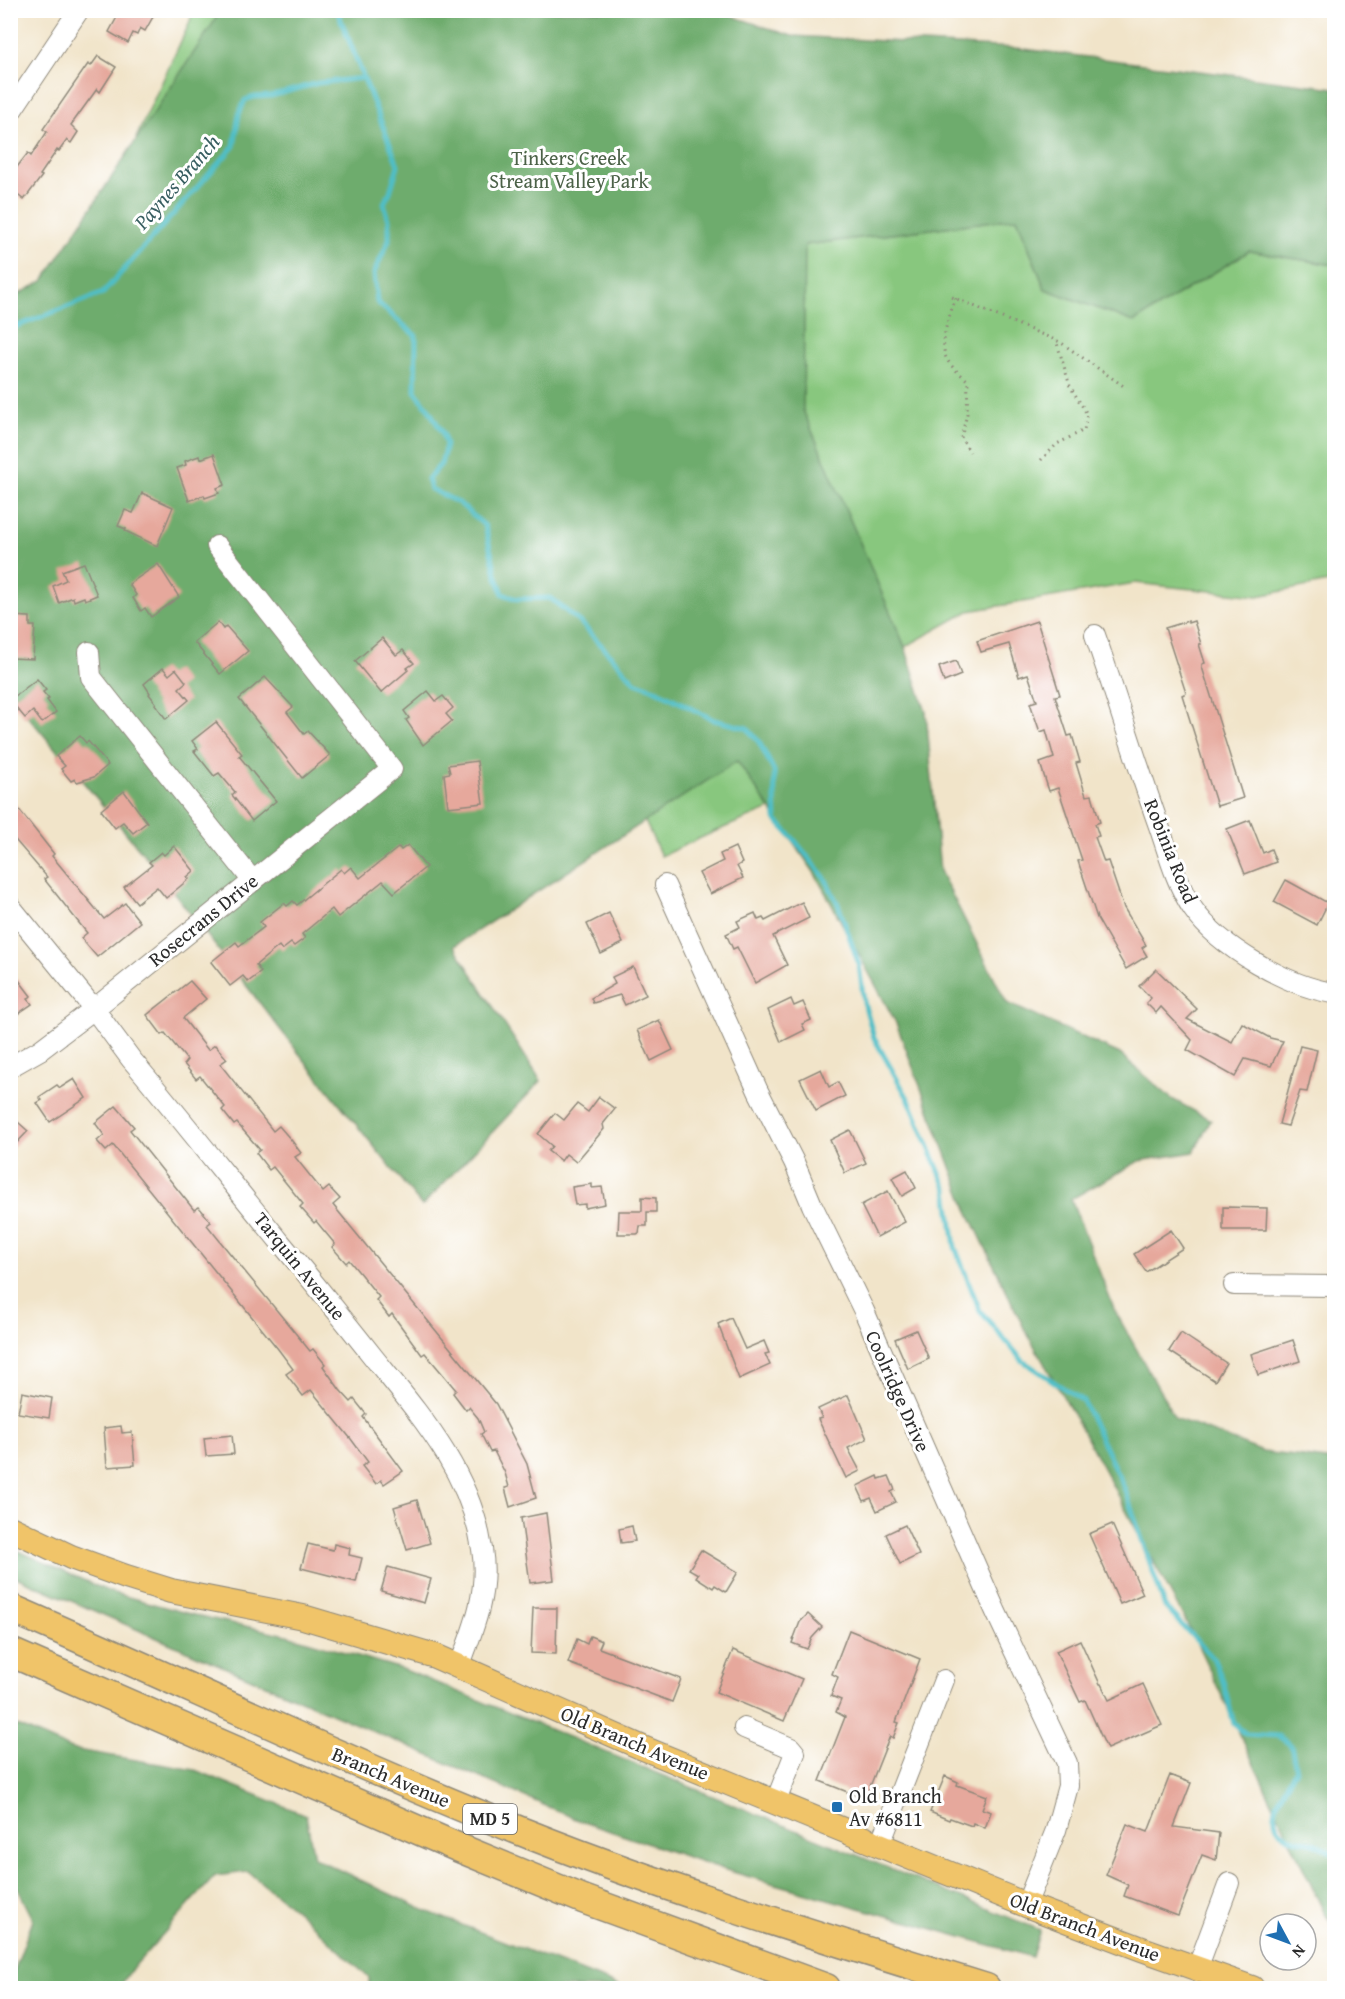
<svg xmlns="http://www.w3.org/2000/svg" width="1345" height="1999" font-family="'Gentium Book Plus',serif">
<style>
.green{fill:#88c77e;stroke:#5a7954;stroke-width:1.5}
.forest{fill:#6eac6d;stroke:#4c6c4c;stroke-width:1.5}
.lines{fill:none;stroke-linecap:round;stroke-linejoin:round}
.stream{stroke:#50bec6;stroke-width:5}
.building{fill:#e6a89c}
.minor-casing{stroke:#8e887a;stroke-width:22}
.major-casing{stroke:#8e887a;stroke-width:26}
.highway-casing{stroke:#8e887a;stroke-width:31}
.path{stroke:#8e887a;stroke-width:3;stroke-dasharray:1.5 4.5;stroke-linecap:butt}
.minor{stroke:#fff;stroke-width:20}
.major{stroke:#f0c469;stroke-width:24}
.highway{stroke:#f0c469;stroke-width:28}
.poi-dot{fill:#1f6fb2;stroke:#fff;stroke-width:2}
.labels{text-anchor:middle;stroke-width:6;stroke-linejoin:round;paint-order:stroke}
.shield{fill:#fff;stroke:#6b6b6b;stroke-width:1.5}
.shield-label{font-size:18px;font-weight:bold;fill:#2b2b2b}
.park-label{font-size:20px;fill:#4c6248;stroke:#fff}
.street-label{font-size:20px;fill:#2b2b2b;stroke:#fff}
.poi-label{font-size:20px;fill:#2b2b2b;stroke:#fff;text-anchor:start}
.water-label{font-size:21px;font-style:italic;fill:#385e61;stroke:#fff}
</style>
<rect width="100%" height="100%" fill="#fff"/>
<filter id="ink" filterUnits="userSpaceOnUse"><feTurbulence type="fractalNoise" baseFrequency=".0167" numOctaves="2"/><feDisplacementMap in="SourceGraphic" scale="12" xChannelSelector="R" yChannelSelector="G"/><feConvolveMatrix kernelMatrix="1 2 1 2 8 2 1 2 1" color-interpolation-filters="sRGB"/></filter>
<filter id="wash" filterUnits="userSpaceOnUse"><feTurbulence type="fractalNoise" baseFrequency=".008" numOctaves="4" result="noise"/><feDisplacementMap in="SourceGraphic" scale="24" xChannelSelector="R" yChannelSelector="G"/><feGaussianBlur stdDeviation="1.35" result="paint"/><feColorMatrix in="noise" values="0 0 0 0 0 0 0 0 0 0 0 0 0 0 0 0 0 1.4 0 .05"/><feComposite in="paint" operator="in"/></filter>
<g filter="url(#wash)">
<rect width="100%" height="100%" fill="#f1e4c9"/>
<path class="green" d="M193,11H684L803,389L804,245L1017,218L1045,289L1134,322L1249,251L1334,265V581L1258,596L1135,583L969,611L905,647L826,465L915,750L716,831L661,856L642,815L344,275L136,138L189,24Z"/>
<g class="forest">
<path d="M219,11H717L792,36L1016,48L1334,88V265L1249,251L1134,322L1045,289L1017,218L805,245L803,410L905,647L926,712L940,871L1007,1003L1120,1054L1172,1099L1211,1120L1194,1152L1139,1161L1071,1199L1114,1309L1175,1418L1263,1452L1334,1461V1928L1324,1912L1192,1633L1089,1442L1024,1328L967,1209L896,1023L814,872L737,761L454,946L541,1081L422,1206L297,1051L151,863L11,696L10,299L43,281L214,22Z"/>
<path d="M10,1547L110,1592L194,1615L287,1635L405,1670L1040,1930L1032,1957L729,1871L583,1822L11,1575Z"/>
<path d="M11,1723L71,1749L195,1770L306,1815L314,1858L426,1911L624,1988H369V1978L303,1916L248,1872L215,1876L131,1970L119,1988H11V1980L33,1919L11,1875Z"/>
</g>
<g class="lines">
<g class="stream">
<path d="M337,10L398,165L390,192L384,203L389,220V240L374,273L377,302L416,336L415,391L428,408L443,434L446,445L441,464L428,479L431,489L459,503L485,526L496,574L503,594L517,599L550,598L580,622L635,682L652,688L714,720L747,728L759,742L774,771L776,820L792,837L825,878L838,904L859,965L864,1002L874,1038L909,1100L947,1190L955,1247L980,1311L1023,1361L1083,1401L1125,1490L1165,1607L1213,1658L1222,1678L1234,1724L1246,1734L1278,1736L1291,1745L1296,1770C1285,1786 1260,1822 1287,1836C1296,1841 1305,1841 1314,1843C1321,1845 1328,1851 1334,1855"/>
<path d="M10,329L103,293L234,146L239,114L245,100L254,97L271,96L318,83L364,78"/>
</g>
</g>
<g id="blocks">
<g class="building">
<path d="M121,10H146L154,15L145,31L140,28L137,35L133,33L128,43L109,32Z"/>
<path d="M98,56L116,67L100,92L97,89L71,125L78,132L71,143L67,140L59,151L57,150L40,175L42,176L24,200L10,189V176L28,153L31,156L47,132L43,129L88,64L91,66Z"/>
<path d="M214,454L225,485L217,488L219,493L205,498L204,495L189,501L177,468L186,465L185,461L199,456L200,459Z"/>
<path d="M142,493L173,507L157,546L125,531L126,529L118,526L125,510L133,513Z"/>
<path d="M84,563L97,595L85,600L84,597L74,601L73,597L59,603L53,586L66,580L62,571Z"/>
<path d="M158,564L179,597L151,617L145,608L141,611L133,598L136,595L129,584Z"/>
<path d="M10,616L30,617V626H35L33,659L10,658Z"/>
<path d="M1037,621L1060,695L1055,696L1068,736L1072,735L1080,762L1076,763L1086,796L1092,795L1100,822L1095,824L1099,836L1095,837L1104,862L1108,861L1124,908L1146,945L1142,948L1147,956L1126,969L1097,918L1078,861L1082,860L1058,788L1049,791L1040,763L1054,758L1046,730L1040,732L1030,703L1037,701L1028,674L1019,677L1009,644L981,652L977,641Z"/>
<path d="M1188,621V623L1194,621L1201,644H1199L1205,663L1202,664V667L1243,798L1217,806L1182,695L1186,693L1165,628Z"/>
<path d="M218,622L223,629L226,626L248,651L220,674L194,642Z"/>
<path d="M382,638L396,655L403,650L414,663L407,668L408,670L381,693L355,661Z"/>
<path d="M956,661L961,675L944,682L939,667Z"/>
<path d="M163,668L169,675L176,669L186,682L179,688L189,700L166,719L155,704L156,703L149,694L150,693L144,684Z"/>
<path d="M265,677L293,707L287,712L304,734L308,731L330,755L302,778L239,699Z"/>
<path d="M37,679L46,690L43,692L49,699L47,700L56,712L42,723L33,711L25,718L10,700Z"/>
<path d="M428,691L436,701L443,696L453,708L446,714L452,721L423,745L406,720L409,718L404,711Z"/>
<path d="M216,722L242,754L239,756L276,801L252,821L232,795L235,792L219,773L214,776L194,751L198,749L192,741Z"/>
<path d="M80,736L86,743L88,741L108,765L94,777L77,782L75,779L71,781L61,769L65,766L56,756Z"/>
<path d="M477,761L483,803L448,807L444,774L450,773L448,765Z"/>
<path d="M124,791L147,822L133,833L123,822L115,828L101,810Z"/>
<path d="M10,798L54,854L52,856L104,919L125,903L140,922L97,957L81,938L87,933L44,879L47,877L10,834Z"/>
<path d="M1250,820L1263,853L1271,849L1276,862L1245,874L1227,829Z"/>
<path d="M408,845L426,867L394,893L383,881L338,917L332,909L302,934L305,938L294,946L291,943L282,950L279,946L256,965L261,972L248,982L243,976L230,986L211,962L236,942L239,946L264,927L260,922L284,903L287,906L293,901L297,905L341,869L344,873L351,867L360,878L399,847L401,850Z"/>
<path d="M174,846L194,871L187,877L189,879L166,898L157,887L137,903L124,887L152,865L149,862L161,852L164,855Z"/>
<path d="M735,847L742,863L737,866L743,878L710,894L699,873L723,861L720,854Z"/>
<path d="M1286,880L1328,903L1317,925L1274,902Z"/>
<path d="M802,902L809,918L773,936L787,965L755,983L737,947L733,949L726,934L740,927L737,921L755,913L758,920L763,918L765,921Z"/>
<path d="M609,913L623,943L601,954L587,924Z"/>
<path d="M633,967L646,995L625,1005L620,995L593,1003L591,998L615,984L612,977Z"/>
<path d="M1156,969L1197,1009L1187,1019L1232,1042L1242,1023L1270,1038L1283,1041L1271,1066L1245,1059L1235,1077L1187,1050L1192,1040L1161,1007L1156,1013L1146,1003L1151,998L1139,986Z"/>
<path d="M18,979L31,996L28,999L32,1004L10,1019V984Z"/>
<path d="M190,981L206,999L183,1018L208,1050L215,1045L227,1059L220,1064L273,1131L279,1126L292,1141L301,1153L295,1157L323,1192L329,1187L340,1199L333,1205L496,1404L527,1464L536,1498L510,1507L505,1488L509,1487L505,1473L494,1451L490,1452L481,1434L484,1432L478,1418L469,1407L466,1410L453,1393L456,1390L425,1353L422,1355L392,1314L389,1317L376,1300L379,1297L349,1260L346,1263L332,1247L335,1244L325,1232L316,1221L314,1223L300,1207L303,1204L273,1167L269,1170L256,1153L260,1150L237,1123L234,1125L222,1110L225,1107L216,1096L200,1076L196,1079L184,1064L187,1060L165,1033L162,1035L147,1015Z"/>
<path d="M791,999L794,1006L803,1002L811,1020L802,1024L805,1030L781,1042L768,1010Z"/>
<path d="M659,1020L673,1050L651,1061L637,1030Z"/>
<path d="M1300,1046L1317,1050L1307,1092L1300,1091L1288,1126L1279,1124Z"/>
<path d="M821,1069L829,1087L838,1082L845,1096L816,1111L800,1079Z"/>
<path d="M74,1079L86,1098L50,1122L37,1103L42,1100L39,1097L57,1085L60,1088Z"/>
<path d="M599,1097L615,1109L603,1124L604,1129L576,1162L566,1154L561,1161L548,1151L552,1146L538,1134L555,1113L564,1120L577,1104L588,1112Z"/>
<path d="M116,1106L134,1127L130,1130L194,1210L199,1207L211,1222L207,1225L228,1251L310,1351L313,1349L325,1364L323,1366L340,1390L351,1402L354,1399L366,1414L363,1417L403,1471L384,1484L381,1480L376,1484L362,1466L368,1462L351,1439L311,1390L303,1396L286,1374L293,1369L278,1349L113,1145L106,1151L97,1141L104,1135L95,1123Z"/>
<path d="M10,1115L28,1131L10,1150Z"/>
<path d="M850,1130L866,1163L845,1173L830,1140Z"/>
<path d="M907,1170L916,1188L902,1196L892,1178Z"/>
<path d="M592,1184V1188L602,1187L605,1204L585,1208V1204L575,1205L572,1187Z"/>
<path d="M888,1191L905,1222L877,1237L861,1205Z"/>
<path d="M642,1197L656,1198V1212H647V1226H640L639,1233L637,1234H618L619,1211H642Z"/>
<path d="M1223,1207L1267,1208L1266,1230H1223Z"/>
<path d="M1171,1230L1183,1248L1146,1272L1134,1254Z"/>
<path d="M731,1318L745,1349L764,1341L769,1353L765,1354L770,1365L739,1379L718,1324Z"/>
<path d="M916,1330L929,1359L908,1369L895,1339Z"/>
<path d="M1181,1333L1226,1363L1215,1381L1169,1351Z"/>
<path d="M1293,1340L1300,1361L1258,1375L1251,1354Z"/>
<path d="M22,1392L52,1398L49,1418L18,1413Z"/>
<path d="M848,1395L867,1439L848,1448L860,1471L846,1478L818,1419L822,1418L818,1409Z"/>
<path d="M121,1426L122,1433L132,1432L135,1465L107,1467L104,1428Z"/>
<path d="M232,1435L234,1454L206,1456L204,1438Z"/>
<path d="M878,1476L879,1479L889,1476L895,1490L891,1492L896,1502L877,1511L871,1498L864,1501L857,1486Z"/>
<path d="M417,1500L430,1543L407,1550L394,1507Z"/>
<path d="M546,1513L554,1580L530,1583L521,1518Z"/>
<path d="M1112,1524L1143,1594L1120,1604L1089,1534Z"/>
<path d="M905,1525L919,1555L900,1564L886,1534Z"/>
<path d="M632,1526L635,1541L621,1543L619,1529Z"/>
<path d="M308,1544L333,1550L334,1544L350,1548L349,1555L362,1558L356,1582L301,1568Z"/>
<path d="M701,1550L738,1572L726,1592L715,1585L713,1588L696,1577L698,1574L689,1569Z"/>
<path d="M388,1567L431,1579L424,1603L381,1591Z"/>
<path d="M533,1608H557L556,1654L531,1653Z"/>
<path d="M808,1614L822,1627L812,1638L807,1649L792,1643L800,1622Z"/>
<path d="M849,1630L920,1659L896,1722L899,1723L893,1738L890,1736L865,1799L820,1781L845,1717L836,1712L841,1700L831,1696L838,1677L832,1674Z"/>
<path d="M590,1636L602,1641L599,1648L681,1679L672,1702L568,1663L577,1639L587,1644Z"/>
<path d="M1080,1640L1100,1684H1101L1109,1700L1143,1684L1162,1725L1107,1749L1085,1700L1080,1702L1056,1651Z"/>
<path d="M733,1650L802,1679L784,1721L716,1692Z"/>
<path d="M1170,1775L1191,1783L1174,1827L1219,1833L1216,1860L1202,1855L1178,1916L1124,1896L1128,1885L1106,1875L1127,1824L1148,1832Z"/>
<path d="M945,1776L958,1782L957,1785L987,1796L982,1809L991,1812L985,1828L973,1823L972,1826L950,1818L949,1820L930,1812Z"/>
</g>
</g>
</g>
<g filter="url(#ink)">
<use href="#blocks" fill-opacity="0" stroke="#8e887a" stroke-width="1.5"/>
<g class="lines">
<defs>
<g id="minor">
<path d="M10,113L79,10"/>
<path d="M1095,635C1117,699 1137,765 1160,829C1169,856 1177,885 1193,909C1219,947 1289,987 1334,993"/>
<path d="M89,652L91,677L252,880"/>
<path d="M665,885L758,1091L794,1162L812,1205L864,1311L995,1610L1067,1763L1068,1786L1056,1830L1026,1905"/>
<path d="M10,906L94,1009L131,1059C182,1119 230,1181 280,1242C312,1280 343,1319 374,1358C420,1415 471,1473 482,1549C489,1591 474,1628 459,1667"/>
<path d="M10,1067L40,1050L94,1009L392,769L217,546"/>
<path d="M1234,1285L1334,1286"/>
<path d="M744,1728L791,1748L795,1753L776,1801"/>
<path d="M880,1844L944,1680"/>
<path d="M1197,1969L1229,1883"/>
</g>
<path id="major" d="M10,1528L71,1557L126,1577L171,1591L303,1617L435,1656L643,1748L1026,1905L1142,1949L1252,1988"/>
<g id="highway">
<path d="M10,1608C172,1678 330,1754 493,1820C654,1886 820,1937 986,1988"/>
<path d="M10,1652L457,1847L583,1899L826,1988"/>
</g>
</defs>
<use href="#minor" class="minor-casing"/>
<use href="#major" class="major-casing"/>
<use href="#highway" class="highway-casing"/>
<g class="path">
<path d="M952,297L1060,342L1125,387"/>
<path d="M956,298C950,313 937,346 948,361C953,369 962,375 968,381L967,414L961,438L970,452"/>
<path d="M1041,460L1057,444L1084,430L1087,414L1070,386L1056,340"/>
</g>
<use href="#minor" class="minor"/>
<use href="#major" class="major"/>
<use href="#highway" class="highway"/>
</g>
</g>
<rect class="poi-dot" x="831" y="1801" width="12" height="12" rx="3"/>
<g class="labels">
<rect class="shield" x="463" y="1804" width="54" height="30" rx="4.5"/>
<g class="shield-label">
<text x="490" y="1825">MD 5</text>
</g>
<g class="park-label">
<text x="569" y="165">Tinkers Creek<tspan x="569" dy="23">Stream Valley Park</tspan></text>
</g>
<g class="street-label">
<text transform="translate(1171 851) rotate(68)" y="7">Robinia Road</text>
<text transform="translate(203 920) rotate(-39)" y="7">Rosecrans Drive</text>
<text transform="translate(300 1266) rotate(51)" y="7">Tarquin Avenue</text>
<text transform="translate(898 1391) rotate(66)" y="7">Coolridge Drive</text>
<text transform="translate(635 1743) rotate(23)" y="7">Old Branch Avenue</text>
<text transform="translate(391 1777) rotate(23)" y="7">Branch Avenue</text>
<text transform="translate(1085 1927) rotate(21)" y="7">Old Branch Avenue</text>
</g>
<g class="poi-label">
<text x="849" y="1803">Old Branch<tspan x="849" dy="23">Av #6811</tspan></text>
</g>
<g class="water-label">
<text transform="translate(177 182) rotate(-49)" y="7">Paynes Branch</text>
</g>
</g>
<rect width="1345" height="1999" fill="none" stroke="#fff" stroke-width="36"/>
<g transform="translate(1288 1942) rotate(131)"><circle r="28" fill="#ffffff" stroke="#aaaaaa" stroke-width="1.5"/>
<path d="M0-4.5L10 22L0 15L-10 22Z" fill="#1f6fb2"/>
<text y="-9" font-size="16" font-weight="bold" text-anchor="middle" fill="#2b2b2b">N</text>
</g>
</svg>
